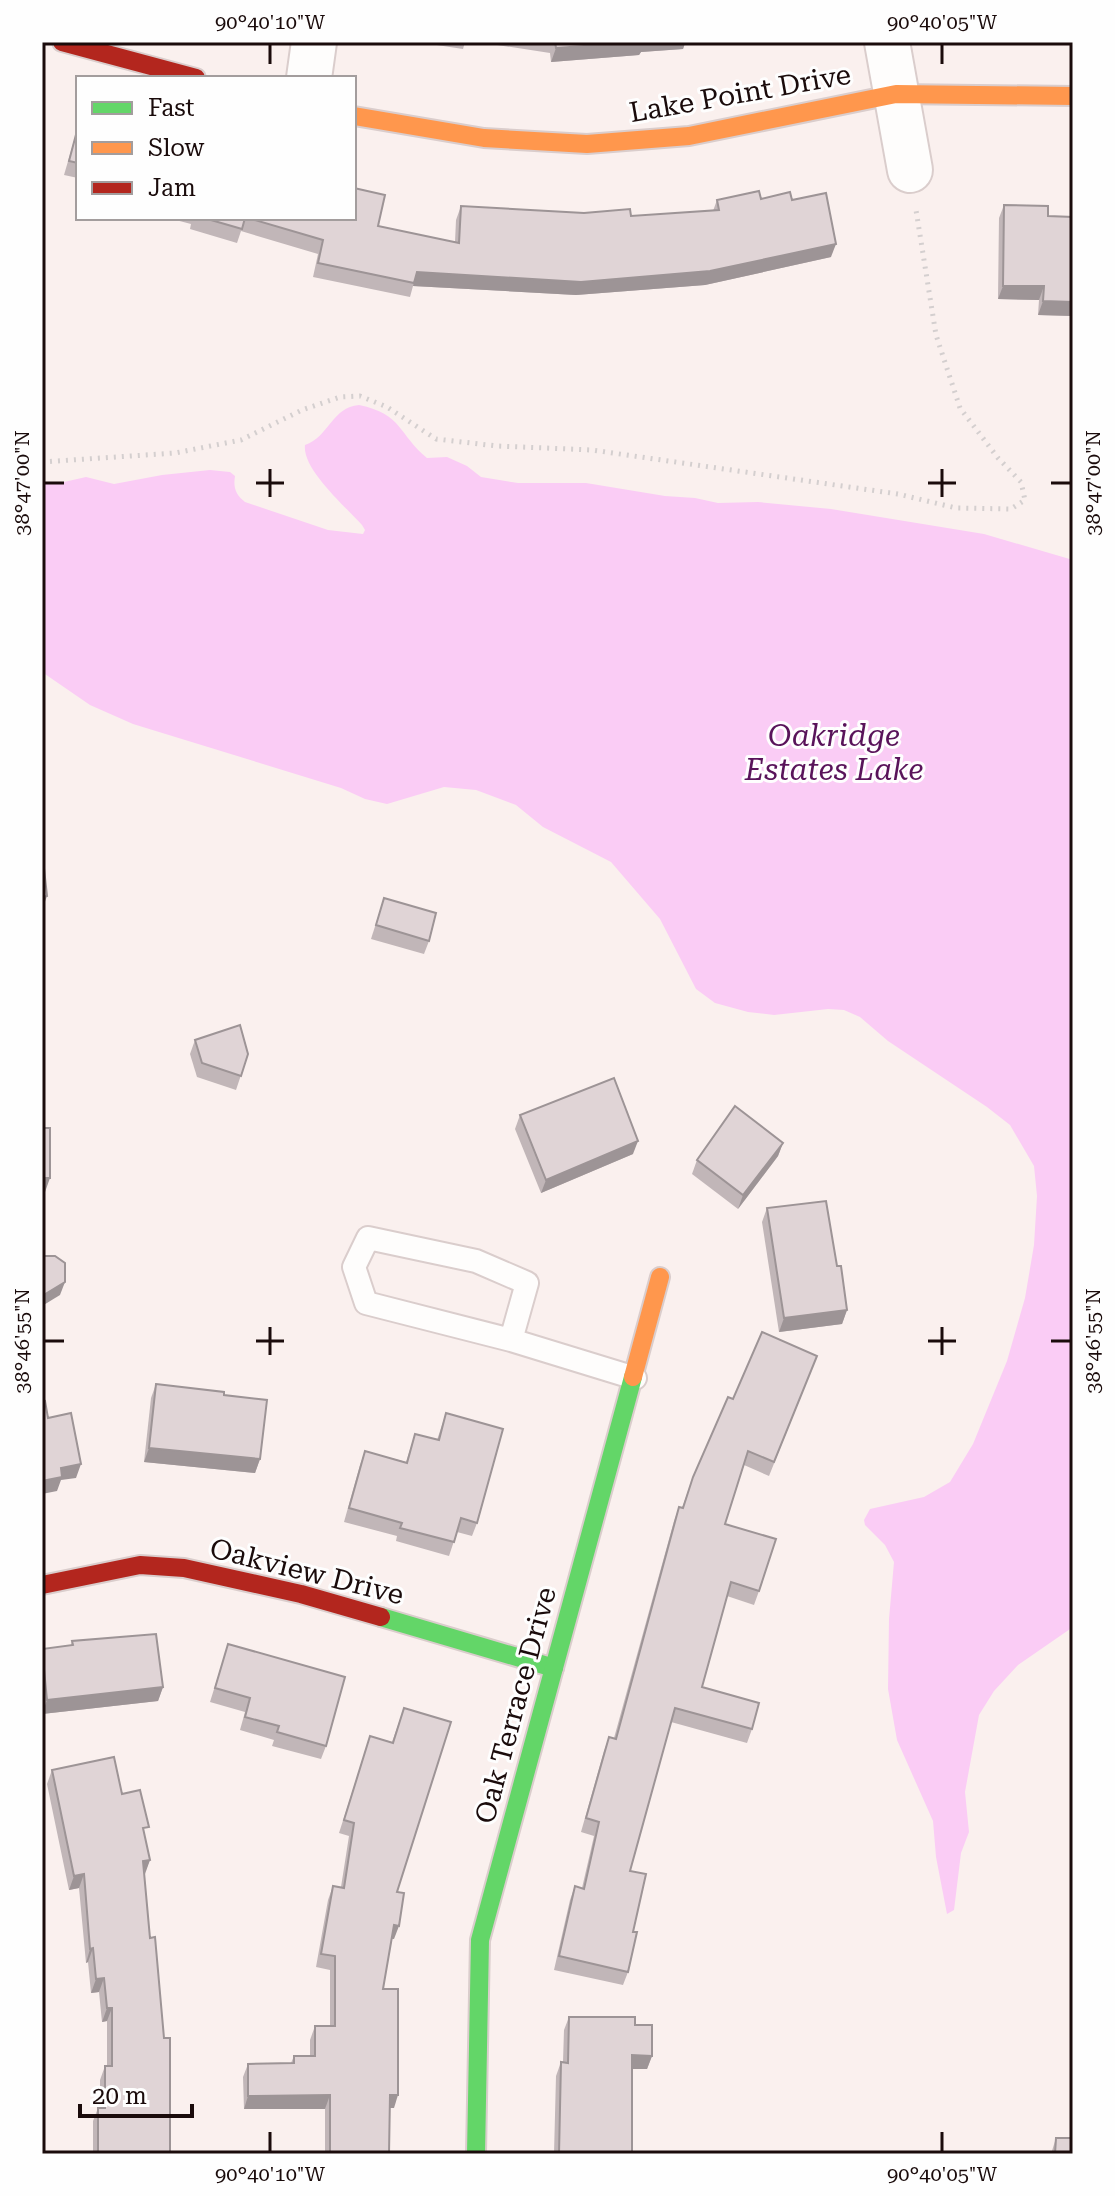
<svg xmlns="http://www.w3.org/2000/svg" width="1115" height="2196" font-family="'Roboto Serif',serif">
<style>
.water{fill:#faccf5}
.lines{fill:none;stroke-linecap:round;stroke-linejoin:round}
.lane-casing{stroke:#dacdcc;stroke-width:26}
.street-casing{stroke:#dacdcc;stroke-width:48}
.fast-casing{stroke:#dacdcc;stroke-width:22}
.slow-casing{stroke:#dacdcc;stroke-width:22}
.jam-casing{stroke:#dacdcc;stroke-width:22}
.path{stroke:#d4cfcf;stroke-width:5;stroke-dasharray:2 6;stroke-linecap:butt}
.lane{stroke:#fefdfc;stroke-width:22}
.street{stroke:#fefdfc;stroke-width:44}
.fast{stroke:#63d668;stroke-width:18}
.slow{stroke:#ff974d;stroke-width:18}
.jam{stroke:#b3261e;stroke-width:18}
.wall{fill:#c1b6b8}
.shaded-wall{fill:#9d9496}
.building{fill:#e0d4d6;stroke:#9d9496;stroke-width:2}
.ticks{fill:none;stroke:#1a0b0b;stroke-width:3}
.labels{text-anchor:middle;stroke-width:6;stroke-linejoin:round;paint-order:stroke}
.street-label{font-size:28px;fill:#1a0b0b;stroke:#fefefe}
.water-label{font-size:30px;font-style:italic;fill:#59135a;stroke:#fefefe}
.neatline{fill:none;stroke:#1a0b0b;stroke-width:3}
.ticks-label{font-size:20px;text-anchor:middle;fill:#1a0b0b}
</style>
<rect width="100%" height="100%" fill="#faf0ee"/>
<path class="water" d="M359,405C403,414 398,434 427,458L447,457L467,466L481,477L518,483H586L665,496L695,498L718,503L758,502L831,509L984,534L1073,560V1627L1018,1665L994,1691L979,1715L965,1792L969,1832L961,1853L954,1910L947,1914L936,1857L933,1821L897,1740L888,1689L889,1619L894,1562L885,1545L865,1525L864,1520L870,1509L924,1497L950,1482L973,1444L1007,1361L1025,1298L1034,1245L1037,1196L1034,1166L1010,1125L987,1107L888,1041L860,1017L844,1010L828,1009L774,1015L748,1012L715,1003L696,989L660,919L611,862L543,827L516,805L476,790L444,787L387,804L365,799L341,788L133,724L90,705L42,672V482H64L86,477L114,484L162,475L210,470L230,472L235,476C233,488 236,495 245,502L328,530L363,534L365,530L362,525C345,506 302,469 305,445C329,437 332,407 359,405Z"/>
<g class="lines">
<defs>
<path id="lane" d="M511,1340L527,1283L476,1261L368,1238L354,1267L366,1303L511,1340L635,1378"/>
<g id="street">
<path d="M887,42L910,170"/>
<path d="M309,78L314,42"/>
</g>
<g id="fast">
<path d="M381,1617L554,1668"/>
<path d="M476,2154L480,1940L633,1377"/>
</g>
<g id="slow">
<path d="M354,116L484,138L587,144L689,136L896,94L1073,96"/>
<path d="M633,1377L660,1277"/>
</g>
<g id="jam">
<path d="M62,42L196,78"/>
<path d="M42,1585L140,1565L184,1568L301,1594L381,1617"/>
</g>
</defs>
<use href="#lane" class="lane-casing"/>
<use href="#street" class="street-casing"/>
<use href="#fast" class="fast-casing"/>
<use href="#slow" class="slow-casing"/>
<use href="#jam" class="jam-casing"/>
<path class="path" d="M42,462L175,453L241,440L302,410L340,397L360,396L387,407L436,439L497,446L592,450L898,494L956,508L1011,509L1025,500L1021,482L998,458L960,408L936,335L916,210"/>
<use href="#lane" class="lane"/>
<use href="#street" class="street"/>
<use href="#fast" class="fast"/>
<use href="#slow" class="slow"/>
<use href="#jam" class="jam"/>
</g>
<g class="wall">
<path d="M417,42H465L463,49Z"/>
<path d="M478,42H692L685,43L683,49L641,52L639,55L551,62L550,53Z"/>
<path d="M78,127V178L64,175Z"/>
<path d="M761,199L792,200L831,257L705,285L576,295L413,286L410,297L313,277L318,254L241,231L237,243L190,229L191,224L168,218H354L378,226L455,242L456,220L461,206L631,216L713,211L717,200Z"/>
<path d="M1004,205L1048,216L1073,316L1038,315L1039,300L998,299L999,218Z"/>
<path d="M384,898L429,941L424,954L371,939Z"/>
<path d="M195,1040L248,1054L236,1090L197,1077L190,1054Z"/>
<path d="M520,1115L633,1154L541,1193L515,1129Z"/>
<path d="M783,1143L778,1156L738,1209L692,1174L697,1160Z"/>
<path d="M767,1208L837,1266L847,1310L842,1324L779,1332L762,1222Z"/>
<path d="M812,1369L769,1476L744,1465L725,1524L759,1591L754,1605L727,1596L702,1687L752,1729L747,1743L671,1722L630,1871L633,1932L628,1972L623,1985L554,1970L570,1900L575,1886L582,1888L594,1836L581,1832L604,1751L609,1737L614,1738L674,1521L679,1507L682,1508L693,1477L733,1399Z"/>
<path d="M156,1384L224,1395L260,1459L255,1473L144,1462L151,1398Z"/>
<path d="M446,1413L477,1523L472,1536L457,1532L449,1556L396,1541L397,1536L344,1522L360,1465L365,1451L406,1462L415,1434L437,1440Z"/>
<path d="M72,1641L163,1687L158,1701L42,1714V1649L71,1645Z"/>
<path d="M228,1644L326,1746L321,1759L272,1746L274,1740L240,1730L245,1712L210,1702Z"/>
<path d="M404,1708L394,1939H392L383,1989L394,2108H390L389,2154H325V2109H244L243,2077L248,2064L291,2063L294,2056H310V2040L315,2026H330V1970L316,1967L328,1900L333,1886L341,1887L349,1836L339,1833L370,1736L392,1742Z"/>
<path d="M52,1770L122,1794L145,1837L150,1860L144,1874L170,2154H93V2121L98,2108H100V2080L105,2066H107V2021L102,2022L99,1992L91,1993L88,1962L86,1963L79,1888L69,1890L47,1784Z"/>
<path d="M569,2017L635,2025L652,2056L647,2069H632V2153L637,2154H554L556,2076L561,2062H563L564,2030Z"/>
<path d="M1056,2138L1073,2154H1051Z"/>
</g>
<g class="shaded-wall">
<path d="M639,42H692L685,43L683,49L641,52L639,55L551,62L556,48Z"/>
<path d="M836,244L831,257L705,285L576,295L413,286L417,272Z"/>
<path d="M1003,286H1044L1039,300L998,299Z"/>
<path d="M1043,301L1073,302V316L1038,315Z"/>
<path d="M47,896L42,910V897Z"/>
<path d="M638,1141L633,1154L541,1193L546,1180Z"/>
<path d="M783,1143L778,1156L738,1209L743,1195Z"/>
<path d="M42,1178H50L45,1192H42Z"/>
<path d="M65,1282L60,1295L42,1306V1296Z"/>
<path d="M847,1310L842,1324L779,1332L784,1318Z"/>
<path d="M149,1448L260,1459L255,1473L144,1462Z"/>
<path d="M81,1464L76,1478L61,1480L57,1491L42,1494V1481L61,1468Z"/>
<path d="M163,1687L158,1701L42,1714L47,1700Z"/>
<path d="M150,1860L145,1874L143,1861Z"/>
<path d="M84,1874L79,1888L69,1890L74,1876Z"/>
<path d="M394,1925L399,1926L394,1939L389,1938Z"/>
<path d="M93,1948L88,1962L86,1963L90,1949Z"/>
<path d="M104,1978L99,1992L91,1993L96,1979Z"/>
<path d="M107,2008H112L107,2021L102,2022Z"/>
<path d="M632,2055L652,2056L647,2069H627Z"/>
<path d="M330,2095L325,2109H244L248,2096Z"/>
<path d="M390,2095H398L394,2108H385Z"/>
</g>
<g class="building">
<path d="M555,42H640L556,48Z"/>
<path d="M78,127V163L69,161Z"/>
<path d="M354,188L385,195L378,226L459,243L461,206L584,213L630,209L631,216L719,210L717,200L759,191L761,199L790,192L792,200L826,193L836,244L710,271L581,282L417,272L414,283L318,263L323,240L248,218H354Z"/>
<path d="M1004,205L1048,206V216L1073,217V302L1043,301L1044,286H1003Z"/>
<path d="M204,218H245L242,229Z"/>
<path d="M42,850L47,896L42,897Z"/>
<path d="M384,898L436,913L429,941L376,925Z"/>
<path d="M240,1025L248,1054L241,1076L202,1063L195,1040Z"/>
<path d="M614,1078L638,1141L546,1180L520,1115Z"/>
<path d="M735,1106L783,1143L743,1195L697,1160Z"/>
<rect x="42" y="1128" width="8" height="50"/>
<path d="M826,1201L837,1266H841L847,1310L784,1318L767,1208Z"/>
<path d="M42,1256H55L65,1263V1282L42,1296Z"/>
<path d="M762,1332L817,1356L774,1462L748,1451L725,1524L776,1539L759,1591L731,1582L702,1687L759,1703L752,1729L675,1708L630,1871L646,1874L633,1932H637L628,1972L559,1956L575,1886L584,1889L599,1822L586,1818L609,1737L616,1739L679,1507L683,1508L693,1477L728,1397L733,1399Z"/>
<path d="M156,1384L224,1392V1395L267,1400L260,1459L149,1448Z"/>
<path d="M45,1401L48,1418L71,1413L81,1464L61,1468L62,1477L42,1481V1402Z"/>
<path d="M446,1413L503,1429L477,1523L461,1518L454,1542L400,1528L402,1523L349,1508L365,1451L407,1463L415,1434L439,1440Z"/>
<path d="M156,1634L163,1687L47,1700L42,1649L73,1645L72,1641Z"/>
<path d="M228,1644L345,1677L326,1746L277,1732L279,1726L245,1717L250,1698L215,1688Z"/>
<path d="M404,1708L451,1722L397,1892L404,1893L399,1926L394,1925L383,1989H398V2095H390L389,2154H330V2095L248,2096V2064L294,2063V2056H315V2026H335V1956L321,1954L333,1886L344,1888L354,1823L344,1820L370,1736L393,1743Z"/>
<path d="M114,1757L122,1794L140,1790L149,1827L143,1828L150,1860L143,1861L150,1938L155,1937L164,2038H170V2154H98V2108H105V2066H112V2008H107L104,1978L96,1979L93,1948L90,1949L84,1874L74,1876L52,1770Z"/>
<path d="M569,2017H635V2025H652V2056L632,2055V2153L637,2154H559L561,2062L568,2063Z"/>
<path d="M1056,2138H1073V2154H1055Z"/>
</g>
<path class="ticks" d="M270,44V64M942,44V64M270,469V497M942,469V497M44,483H64M256,483H284M928,483H956M1051,483H1071M270,1327V1355M942,1327V1355M44,1341H64M256,1341H284M928,1341H956M1051,1341H1071M270,2132V2152M942,2132V2152"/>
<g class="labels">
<g class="street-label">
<text transform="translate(740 93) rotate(-10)" y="10">Lake Point Drive</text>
<text transform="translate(307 1571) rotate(14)" y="10">Oakview Drive</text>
<text transform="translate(515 1705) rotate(-75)" y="10">Oak Terrace Drive</text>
</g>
<g class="water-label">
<text x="834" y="746">Oakridge<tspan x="834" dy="34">Estates Lake</tspan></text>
</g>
</g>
<rect width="1115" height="2196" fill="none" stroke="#fefefe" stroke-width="88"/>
<rect x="76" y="76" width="280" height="144" fill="#fefefe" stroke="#a39d9d" stroke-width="2"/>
<rect x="92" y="102" width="40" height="12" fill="#63d668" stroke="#a39d9d" stroke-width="2"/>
<text x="148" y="116" font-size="24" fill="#1a0b0b">Fast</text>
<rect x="92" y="142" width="40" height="12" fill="#ff974d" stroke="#a39d9d" stroke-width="2"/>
<text x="148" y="156" font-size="24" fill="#1a0b0b">Slow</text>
<rect x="92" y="182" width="40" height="12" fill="#b3261e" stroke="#a39d9d" stroke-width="2"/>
<text x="148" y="196" font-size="24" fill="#1a0b0b">Jam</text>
<path d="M80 2104v12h112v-12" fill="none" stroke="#1a0b0b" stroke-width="4"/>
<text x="92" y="2104" font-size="24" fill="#1a0b0b" stroke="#fefefe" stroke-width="6" paint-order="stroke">20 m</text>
<rect x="44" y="44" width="1027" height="2108" class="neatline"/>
<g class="ticks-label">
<text x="270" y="29">90°40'10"W</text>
<text x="942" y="29">90°40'05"W</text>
<text transform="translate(22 483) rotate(-90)" y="7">38°47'00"N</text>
<text transform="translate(1093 483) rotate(-90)" y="7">38°47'00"N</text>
<text transform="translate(22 1341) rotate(-90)" y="7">38°46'55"N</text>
<text transform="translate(1093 1341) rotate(-90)" y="7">38°46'55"N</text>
<text x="270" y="2181">90°40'10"W</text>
<text x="942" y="2181">90°40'05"W</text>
</g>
</svg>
